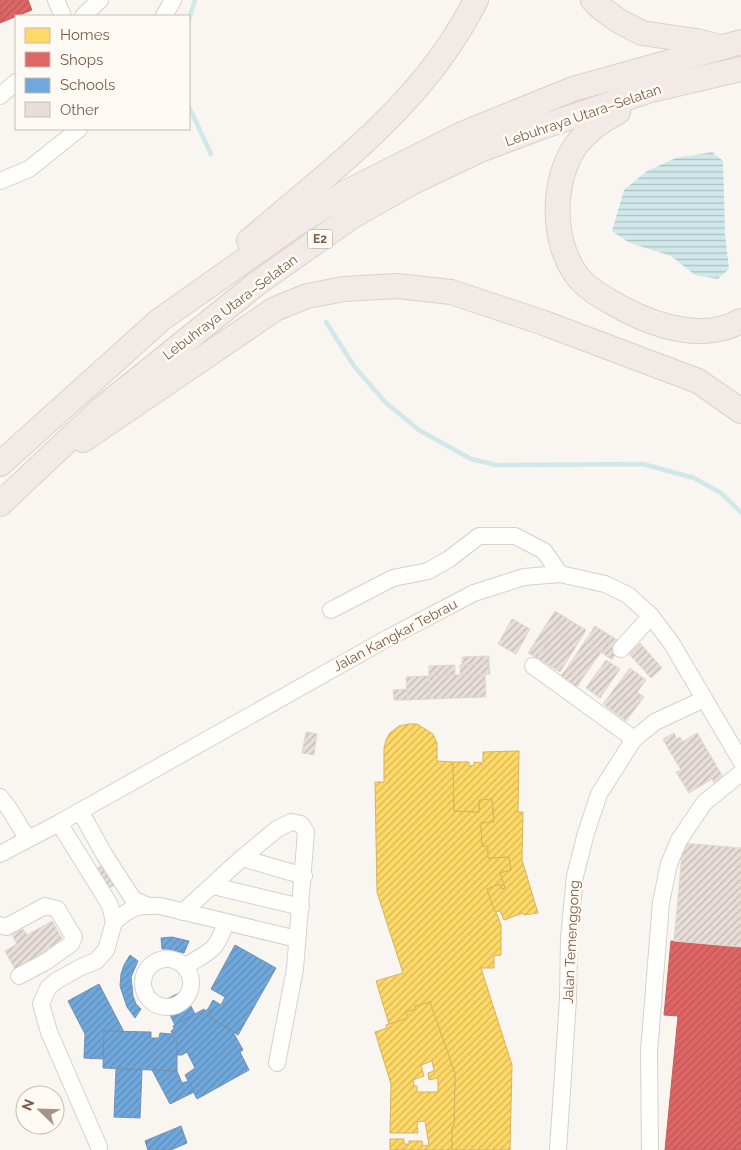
<svg xmlns="http://www.w3.org/2000/svg" width="741" height="1150" font-family="Raleway,sans-serif">
<style>
.water{fill:url(#water-rules)}
.homes{fill:url(#homes-hatch);stroke:#d7b45e;fill-rule:evenodd}
.shops{fill:url(#shops-hatch);stroke:#c1635e}
.schools{fill:url(#schools-hatch);stroke:#7291b1}
.lines{fill:none;stroke-linecap:round;stroke-linejoin:round}
.stream{stroke:#d0e8ea;stroke-width:4.5}
.building{fill:url(#building-hatch);stroke:#e2d8d2}
.minor-casing{stroke:#d7d1cb;stroke-width:18}
.highway-casing{stroke:#dad1cc;stroke-width:26}
.minor{stroke:#fefefd;stroke-width:16}
.highway{stroke:#f2eae7;stroke-width:24}
.labels{text-anchor:middle;stroke-width:5;stroke-linejoin:round;paint-order:stroke}
.shield{fill:#fffaf3;stroke:#a28b7f;stroke-width:1}
.shield-label{font-size:12px;font-weight:bold;fill:#7a5c4d}
.street-label{font-size:14px;fill:#7a5c4d;stroke:#fffaf3}
</style>
<defs>
<pattern id="water-rules" width="6" height="5" patternUnits="userSpaceOnUse" patternTransform="scale(1.25)"><rect width="6" height="5" fill="#d0e8ea"/><path d="M0 2.5h6" fill="none" stroke="#aebfc0"/></pattern>
<pattern id="homes-hatch" width="6" height="6" patternUnits="userSpaceOnUse" patternTransform="scale(1.25)"><rect width="6" height="6" fill="#ffd966"/><path d="M-1 1l2-2M0 6l6-6M5 7l2-2" fill="none" stroke="#d3b356"/></pattern>
<pattern id="shops-hatch" width="6" height="6" patternUnits="userSpaceOnUse" patternTransform="scale(1.25)"><rect width="6" height="6" fill="#e06666"/><path d="M-1 1l2-2M0 6l6-6M5 7l2-2" fill="none" stroke="#bb5756"/></pattern>
<pattern id="schools-hatch" width="6" height="6" patternUnits="userSpaceOnUse" patternTransform="scale(1.25)"><rect width="6" height="6" fill="#6fa8dc"/><path d="M-1 1l2-2M0 6l6-6M5 7l2-2" fill="none" stroke="#608cb5"/></pattern>
<pattern id="building-hatch" width="6" height="6" patternUnits="userSpaceOnUse" patternTransform="scale(1.25)"><rect width="6" height="6" fill="#e6ded7"/><path d="M-1 1l2-2M0 6l6-6M5 7l2-2" fill="none" stroke="#bfb7b1"/></pattern>
</defs>
<rect width="100%" height="100%" fill="#f9f5f0"/>
<path class="water" d="M712,152L723,161L725,234L729,269L718,279L695,275L671,256L630,243L612,231L624,190L647,171L676,158Z"/>
<g class="homes">
<path d="M409,724H417L433,734L437,743V761L453,762L454,811L479,812V800L492,799L494,822L481,823L482,846H488V858L509,857L511,870L500,873L505,888L502,889L500,884L487,889L501,925V955L494,956V968H481L512,1065L510,1150H452V1126H454L455,1074L430,1002L415,1006L416,1009L406,1012L408,1018L389,1024L376,981L403,973L377,892L375,782H384V748L386,740L390,733L399,726Z"/>
<path d="M519,751L518,812H523L522,860L538,913L524,915L523,913L504,920L500,911L495,912L487,889L500,884L502,889L505,888L500,873L511,870L509,857L488,858V846H482L481,823L494,822L492,799L479,800V812L454,811L453,762H469V766L474,765V762L483,763V752Z"/>
<path d="M430,1002L455,1074L454,1126H452V1150H390V1139H404V1144H409V1141H422L423,1146L429,1145L425,1121L417,1122L418,1133H390L391,1084L375,1032L387,1028L386,1025L408,1018L406,1012L416,1009L415,1006ZM432,1061L434,1071L428,1073L429,1080L438,1078V1092H417V1086H414L413,1080L424,1076L421,1065Z"/>
</g>
<g class="shops">
<path d="M0,0H28L32,10L0,23Z"/>
<path d="M671,941L741,947V1150H665L678,1016L664,1015Z"/>
</g>
<g class="schools">
<path d="M172,937L189,941L184,953L169,949H162L161,938Z"/>
<path d="M235,945L276,968L238,1035L209,1017L211,1013L208,1009L213,1000L221,1005L225,997L211,989Z"/>
<path d="M130,955L138,961L131,977L133,996L136,1004L141,1009L135,1018L127,1007L120,986L121,974L124,965Z"/>
<path d="M99,984L124,1032L104,1031L103,1059L84,1058L85,1034L68,1001Z"/>
<path d="M183,991L195,1014L175,1025L163,1001Z"/>
<path d="M204,1009L205,1011L208,1009L211,1013L209,1017L233,1032L243,1050L240,1052L249,1070L197,1099L185,1075L195,1068L187,1052L182,1055H177V1043L171,1031L174,1029L173,1026Z"/>
<path d="M104,1031L151,1032V1038H159L160,1033L172,1034L177,1043V1071L103,1068Z"/>
<path d="M116,1069L142,1070L140,1118L114,1117Z"/>
<path d="M152,1070L177,1071L182,1083L189,1081L194,1092L170,1104Z"/>
<path d="M181,1126L187,1143L171,1150H148L145,1141Z"/>
</g>
<g class="lines">
<g class="stream">
<path d="M189,19L195,0"/>
<path d="M189,107L211,154"/>
<path d="M326,322L354,366L385,402L419,430L471,459L496,465L643,464L694,478L721,493L741,512"/>
</g>
</g>
<g class="building">
<path d="M555,611L563,616L537,658L528,653Z"/>
<path d="M563,616L586,630L560,672L537,658Z"/>
<path d="M512,619L530,629L516,654L498,644Z"/>
<path d="M595,626L611,636L601,652L585,641Z"/>
<path d="M611,636L623,644L612,660L601,652Z"/>
<path d="M585,641L601,652L582,679L567,668Z"/>
<path d="M640,643L662,668L651,678L629,654Z"/>
<path d="M489,656V664L462,665V657Z"/>
<path d="M606,660L620,669L600,698L586,688Z"/>
<path d="M489,664L490,674L460,675V665Z"/>
<path d="M455,665V675L429,676V666Z"/>
<path d="M567,668L582,679L576,688L560,677Z"/>
<path d="M630,668L646,680L637,692L644,697L626,721L603,704Z"/>
<path d="M485,674L486,697L430,699L429,676Z"/>
<path d="M429,676L430,699L407,700L406,677Z"/>
<path d="M407,689V700H394L393,690Z"/>
<path d="M306,732L317,734L314,755L302,753Z"/>
<path d="M674,733L677,739L680,737L683,742L669,750L663,739Z"/>
<path d="M697,733L723,777L714,783L712,779L689,793L676,772L681,770L669,750Z"/>
<path d="M683,843L741,848V947L674,941Z"/>
<path d="M104,864L116,884L106,890L94,871Z"/>
<path d="M52,921L63,940L47,949L50,953L16,971L5,951L17,944L12,935L23,929L27,935Z"/>
</g>
<g class="lines">
<defs>
<g id="minor">
<path d="M56,0L63,16"/>
<path d="M83,16L100,0"/>
<path d="M164,16L173,0"/>
<path d="M0,96L16,82"/>
<path d="M0,181L29,169L79,129"/>
<path d="M331,610L393,578L428,571L449,559L479,536H515L544,551L560,574"/>
<path d="M621,649L651,616"/>
<path d="M533,666L634,739"/>
<path d="M0,797L10,810L27,838"/>
<path d="M80,811L104,854L133,899L146,905"/>
<path d="M59,823L110,905L114,922L106,950L96,961L81,967L56,981L48,988L41,1004L49,1032L99,1147"/>
<path d="M0,854L59,823L388,638L474,593L524,577L560,574L605,584L628,595L651,616L672,644L741,761"/>
<path d="M242,858L304,876"/>
<path d="M213,886L301,907"/>
<path d="M183,912L242,858L277,829L291,822L301,824L306,832L295,969L277,1063"/>
<path d="M114,922C131,907 137,905 160,906L297,939"/>
<path d="M0,925L6,927L45,906L57,909L74,937L71,944L47,961L19,976"/>
<circle cx="167" cy="983" r="24"/>
<path d="M186,966C211,950 216,952 226,922"/>
<path d="M558,1150L568,999L569,938L575,876L586,833L599,794L634,739L655,722L704,699"/>
<path d="M650,1150L649,1052L661,902L669,864L679,840L704,803L741,773"/>
</g>
<g id="highway">
<path d="M593,0L601,8L619,21L642,33L696,41L720,47"/>
<path d="M618,112C602,120 588,130 577,144C551,179 551,243 578,277C587,288 599,295 611,302C643,321 686,338 723,328C729,327 735,324 741,321"/>
<path d="M249,241C334,167 424,104 476,0"/>
<path d="M83,440L275,309L307,296L344,289L397,286L451,292L544,323L698,381L741,411"/>
<path d="M0,464L160,320L296,224L345,193L462,134L573,89L741,42"/>
<path d="M0,504L101,409L255,285L351,217L413,182L480,150L539,128L651,90L741,69"/>
</g>
</defs>
<use href="#minor" class="minor-casing"/>
<use href="#highway" class="highway-casing"/>
<use href="#minor" class="minor"/>
<use href="#highway" class="highway"/>
</g>
<g class="labels">
<rect class="shield" x="307.5" y="229.5" width="25" height="19" rx="4"/>
<g class="shield-label">
<text x="320" y="243">E2</text>
</g>
<g class="street-label">
<text transform="translate(583 115) rotate(-19)" y="5">Lebuhraya Utara–Selatan</text>
<text transform="translate(230 307) rotate(-37)" y="5">Lebuhraya Utara–Selatan</text>
<text transform="translate(395 635) rotate(-28)" y="5">Jalan Kangkar Tebrau</text>
<text transform="translate(571 942) rotate(-87)" y="5">Jalan Temenggong</text>
</g>
</g>
<rect x="15" y="15" width="175" height="115" fill="#fffaf3" stroke="#cabbb1"/>
<rect x="25" y="28" width="25" height="15" fill="#ffd966" stroke="#cabbb1"/>
<text x="60" y="40" font-size="15" fill="#7a5c4d">Homes</text>
<rect x="25" y="52" width="25" height="15" fill="#e06666" stroke="#cabbb1"/>
<text x="60" y="65" font-size="15" fill="#7a5c4d">Shops</text>
<rect x="25" y="78" width="25" height="15" fill="#6fa8dc" stroke="#cabbb1"/>
<text x="60" y="90" font-size="15" fill="#7a5c4d">Schools</text>
<rect x="25" y="102" width="25" height="15" fill="#e6ded7" stroke="#cabbb1"/>
<text x="60" y="115" font-size="15" fill="#7a5c4d">Other</text>
<g transform="translate(40 1110) rotate(293)"><circle r="24" fill="#fffaf3" stroke="#cabbb1"/>
<path d="M0-4L9 19L0 12L-9 19Z" fill="#a69286"/>
<text y="-8" font-size="14" font-weight="bold" text-anchor="middle" fill="#7a5c4d">N</text>
</g>
</svg>
